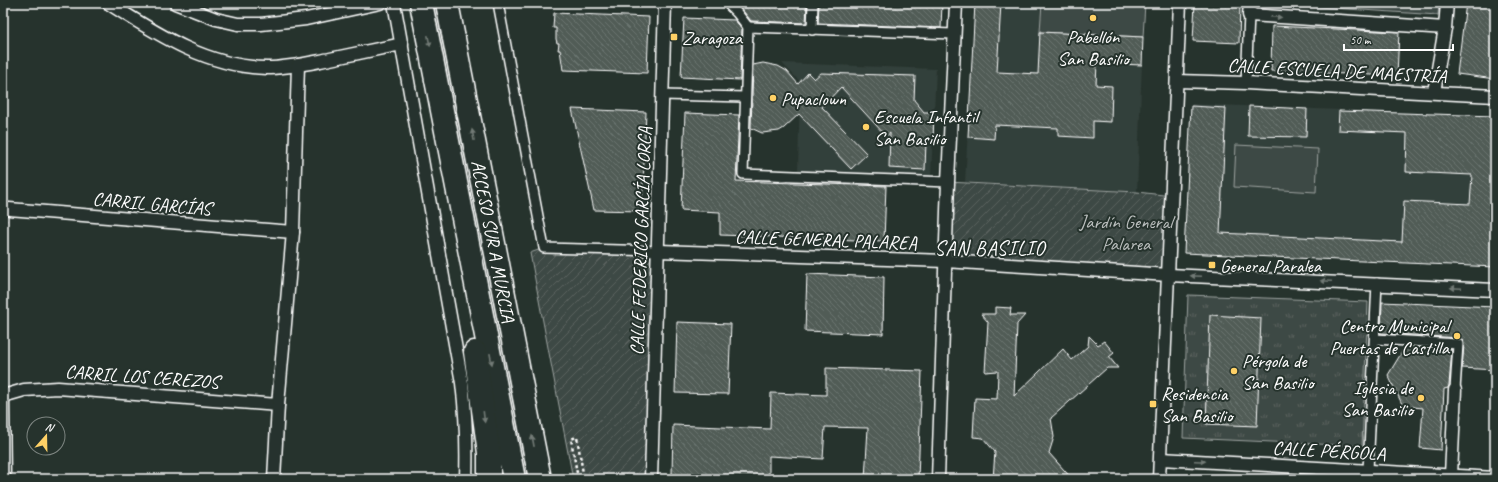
<svg xmlns="http://www.w3.org/2000/svg" width="1498" height="482" font-family="Caveat,sans-serif">
<style>
.built{fill:#333f3a}
.park{fill:url(#park-tufts);stroke:#9ea4a2}
.garden{fill:url(#garden-furrows);stroke:#9ea4a2}
.pitch{fill:#3e4944;stroke:#9ea4a2}
.building{fill:url(#building-back-hatch);stroke:#fff}
.lines{fill:none;stroke-linecap:round;stroke-linejoin:round}
.pedestrian-casing{stroke:#fff;stroke-width:12}
.minor-casing{stroke:#fff;stroke-width:15}
.motorway-casing{stroke:#fff;stroke-width:25}
.path{stroke:#fff;stroke-width:2.5;stroke-dasharray:3 3;stroke-linecap:butt}
.pedestrian{stroke:#26332d;stroke-width:9}
.minor{stroke:#26332d;stroke-width:12}
.motorway{stroke:#26332d;stroke-width:22}
.oneway{fill:#727a76}
.poi-dot{fill:#ffd166;stroke:#26332d;stroke-width:1.5}
.labels{text-anchor:middle;stroke-width:4;stroke-linejoin:round;paint-order:stroke}
.poi-label{font-size:19px;fill:#fff;stroke:#26332d;text-anchor:start}
.street-label{font-size:19px;fill:#fff;stroke:#26332d}
.park-label{font-size:19px;fill:#bbbfbe;stroke:#26332d}
.neighbourhood-label{font-size:20px;letter-spacing:1px;fill:#fff;stroke:#26332d}
</style>
<defs>
<pattern id="park-tufts" width="24" height="20" patternUnits="userSpaceOnUse"><rect width="24" height="20" fill="#3e4944"/><path d="M3 7l-1-3M5 7V3M7 7l1-3M15 17l-1-3M17 17v-4M19 17l1-3" fill="none" stroke="#5b6460"/></pattern>
<pattern id="garden-furrows" width="10" height="10" patternUnits="userSpaceOnUse"><rect width="10" height="10" fill="#3e4944"/><path d="M-1 1l2-2M0 10L10 0M9 11l2-2" fill="none" stroke="#5b6460"/></pattern>
<pattern id="building-back-hatch" width="6" height="6" patternUnits="userSpaceOnUse"><rect width="6" height="6" fill="#515c57"/><path d="M-1 5l2 2M0 0l6 6M5-1l2 2" fill="none" stroke="#6b7470"/></pattern>
</defs>
<rect width="100%" height="100%" fill="#26332d"/>
<filter id="ink" filterUnits="userSpaceOnUse"><feTurbulence type="fractalNoise" baseFrequency=".025" numOctaves="2"/><feDisplacementMap in="SourceGraphic" scale="8" xChannelSelector="R" yChannelSelector="G"/><feConvolveMatrix kernelMatrix="1 2 1 2 8 2 1 2 1" color-interpolation-filters="sRGB"/></filter>
<g filter="url(#ink)">
<g class="built">
<path d="M975,3H1042L1041,32L1143,37L1137,192L965,182Z"/>
<path d="M782,63L936,69L931,176L798,171L800,82Z"/>
<path d="M1192,104L1495,116V267L1184,253Z"/>
</g>
<g class="park">
<path d="M1256,3H1439L1438,15Z"/>
<path d="M1188,295L1368,302L1362,446L1183,438Z"/>
</g>
<g class="garden">
<path d="M948,182L1137,192L1172,196L1169,275L945,261Z"/>
<path d="M544,248L659,251L651,479H573L530,253Z"/>
</g>
<g class="pitch">
<path d="M1042,3H1145L1143,37L1040,32Z"/>
<path d="M1236,145L1318,149L1316,192L1234,187Z"/>
</g>
<g class="building">
<path d="M743,3H807L806,23L751,21L743,11Z"/>
<path d="M819,3H942L941,28L818,23Z"/>
<path d="M975,3H1001L997,72L1038,74L1040,32L1143,37L1142,65L1097,63L1096,85L1112,86L1111,122L1093,121V138L1058,136V128L995,125L994,139L968,137Z"/>
<path d="M1195,3H1240L1239,43L1193,41Z"/>
<path d="M1466,3H1495V79L1457,74Z"/>
<path d="M554,13L649,17L647,73L563,70L560,50H558L559,43H557L556,39V28H553Z"/>
<path d="M684,18L735,20L742,29L740,80L681,77Z"/>
<path d="M1272,26L1399,32L1397,76L1271,71Z"/>
<path d="M763,63L778,66L787,71L798,84L808,73L814,79L821,73L915,76L914,100L924,112H934L933,142L926,141L925,170L889,168L890,133L886,136L841,87L822,107L867,154L851,169L799,114L784,128L779,131L762,133L751,128L753,65Z"/>
<path d="M1191,106L1226,108L1220,233L1402,242L1404,201L1470,204L1472,175L1406,172L1407,133L1338,130L1339,111L1495,116V267L1184,253Z"/>
<path d="M1249,106L1307,109L1306,137L1248,136Z"/>
<path d="M572,109L646,112L642,211L594,210Z"/>
<path d="M685,113L739,115L736,181L886,186L884,241L720,235V212L681,210Z"/>
<path d="M807,274L884,277L883,334L805,331Z"/>
<path d="M1382,302L1495,307V370L1462,368L1464,344L1463,341L1459,338L1381,333Z"/>
<path d="M995,307L1011,308L1010,315H1025L1017,324L1014,396L1063,349L1072,360L1088,346L1089,336L1098,345L1104,341L1114,353L1109,357L1118,368H1107L1051,418L1054,437L1049,453L1072,479H993L995,452L983,438L973,437L975,398L997,399L998,371L985,372L988,322L981,314H995Z"/>
<path d="M1210,315L1261,318L1257,426L1206,424Z"/>
<path d="M677,322L731,324L728,394L675,393Z"/>
<path d="M1405,347L1452,350L1449,385L1448,388L1444,389L1441,450L1420,448L1423,408L1403,406L1388,375Z"/>
<path d="M826,368L922,371L918,479H865L868,428L825,427L823,459L769,456V479L672,475L673,425L770,429L771,393L826,395Z"/>
</g>
<g class="lines">
<defs>
<g id="pedestrian">
<path d="M498,3L544,248L659,251"/>
<path d="M727,3L737,13L748,27"/>
<path d="M812,30L813,3"/>
<path d="M1246,83L1249,15"/>
<path d="M662,95L745,97"/>
<path d="M948,182L743,174L748,27L954,34"/>
<path d="M1375,339L1458,344L1455,390"/>
<path d="M1368,470L1377,283"/>
</g>
<g id="minor">
<path d="M108,3C157,34 207,67 267,68C288,68 309,63 330,59C354,54 378,49 402,44"/>
<path d="M175,3L216,19L238,24H261L306,19L380,3"/>
<path d="M394,3L462,383C466,415 467,447 466,479"/>
<path d="M1250,3L1249,15L1445,28"/>
<path d="M1177,81L1246,83L1495,96"/>
<path d="M1434,92L1445,28L1447,3"/>
<path d="M9,209L293,232"/>
<path d="M659,251L945,261L1169,275L1495,290"/>
<path d="M3,396L24,390L58,388L278,405"/>
<path d="M3,396L4,479"/>
<path d="M1161,459L1495,478"/>
<path d="M1451,475L1455,390"/>
<path d="M274,479L278,405L293,232L298,65"/>
<path d="M651,479L665,3"/>
<path d="M938,479L948,182L956,3"/>
<path d="M1159,479L1180,3"/>
</g>
<g id="motorway">
<path d="M421,3L514,479"/>
<path d="M447,3L540,479"/>
<path d="M475,352L489,453V479"/>
</g>
</defs>
<use href="#pedestrian" class="pedestrian-casing"/>
<use href="#minor" class="minor-casing"/>
<use href="#motorway" class="motorway-casing"/>
<g class="path">
<path d="M3,233L6,220"/>
<path d="M578,479L571,439L577,437L584,479"/>
</g>
<use href="#pedestrian" class="pedestrian"/>
<use href="#minor" class="minor"/>
<use href="#motorway" class="motorway"/>
</g>
<defs><path id="oneway-solid" d="M-6-.8H1V-3.2L6.5 0L1 3.2V.8H-6Z"/></defs>
<g class="oneway">
<use href="#oneway-solid" transform="translate(1276 17) rotate(4)"/>
<use href="#oneway-solid" transform="translate(429 41) rotate(78)"/>
<use href="#oneway-solid" transform="translate(473 135) rotate(-101)"/>
<use href="#oneway-solid" transform="translate(1196 276) rotate(-178)"/>
<use href="#oneway-solid" transform="translate(1326 281) rotate(-178)"/>
<use href="#oneway-solid" transform="translate(1456 288) rotate(-177)"/>
<use href="#oneway-solid" transform="translate(491 359) rotate(79)"/>
<use href="#oneway-solid" transform="translate(484 417) rotate(83)"/>
<use href="#oneway-solid" transform="translate(533 441) rotate(-101)"/>
<use href="#oneway-solid" transform="translate(1200 461) rotate(3)"/>
</g>
</g>
<g class="poi-dot">
<circle cx="1093" cy="18" r="4"/>
<rect x="670" y="33" width="8" height="8" rx="2"/>
<circle cx="773" cy="98" r="4"/>
<circle cx="866" cy="127" r="4"/>
<rect x="1208" y="261" width="8" height="8" rx="2"/>
<circle cx="1457" cy="336" r="4"/>
<circle cx="1234" cy="371" r="4"/>
<circle cx="1421" cy="398" r="4"/>
<rect x="1149" y="400" width="8" height="8" rx="2"/>
</g>
<g class="labels">
<g class="poi-label">
<text x="1093" y="43" text-anchor="middle">Pabellón<tspan x="1093" dy="22">San Basilio</tspan></text>
<text x="682" y="44">Zaragoza</text>
<text x="781" y="105">Pupaclown</text>
<text x="874" y="123">Escuela Infantil<tspan x="874" dy="22">San Basilio</tspan></text>
<text x="1220" y="272">General Paralea</text>
<text x="1449" y="332" text-anchor="end">Centro Municipal<tspan x="1449" dy="22">Puertas de Castilla</tspan></text>
<text x="1242" y="367">Pérgola de<tspan x="1242" dy="22">San Basilio</tspan></text>
<text x="1413" y="394" text-anchor="end">Iglesia de<tspan x="1413" dy="22">San Basilio</tspan></text>
<text x="1161" y="400">Residencia<tspan x="1161" dy="22">San Basilio</tspan></text>
</g>
<g class="street-label">
<text transform="translate(1337 70) rotate(3)" y="7">CALLE ESCUELA DE MAESTRÍA</text>
<text transform="translate(152 203) rotate(5)" y="7">CARRIL GARCÍAS</text>
<text transform="translate(826 239) rotate(2)" y="7">CALLE GENERAL PALAREA</text>
<text transform="translate(494 241) rotate(79)" y="7">ACCESO SUR A MURCIA</text>
<text transform="translate(640 241) rotate(-88)" y="7">CALLE FEDERICO GARCÍA LORCA</text>
<text transform="translate(142 376) rotate(4)" y="7">CARRIL LOS CEREZOS</text>
<text transform="translate(1329 450) rotate(3)" y="7">CALLE PÉRGOLA</text>
</g>
<g class="park-label">
<text x="1126" y="228">Jardín General<tspan x="1126" dy="22">Palarea</tspan></text>
</g>
<g class="neighbourhood-label">
<text x="990" y="255">SAN BASILIO</text>
</g>
</g>
<rect width="1498" height="482" fill="none" stroke="#26332d" stroke-width="16"/>
<rect x="8" y="8" width="1482" height="466" fill="none" stroke="#fff" stroke-width="1.5" filter="url(#ink)"/>
<g transform="translate(46 436) rotate(20)"><circle r="19" fill="#26332d" stroke="#7d8581"/>
<path d="M0-3L7 15L0 10L-7 15Z" fill="#ffd166"/>
<text y="-6" font-size="11" font-weight="bold" text-anchor="middle" fill="#ffffff">N</text>
</g>
<path d="M1344 44v6h109v-6" fill="none" stroke="#ffffff" stroke-width="2"/>
<text x="1350" y="44" font-size="12" fill="#ffffff" stroke="#26332d" stroke-width="3" paint-order="stroke">50 m</text>
</svg>
